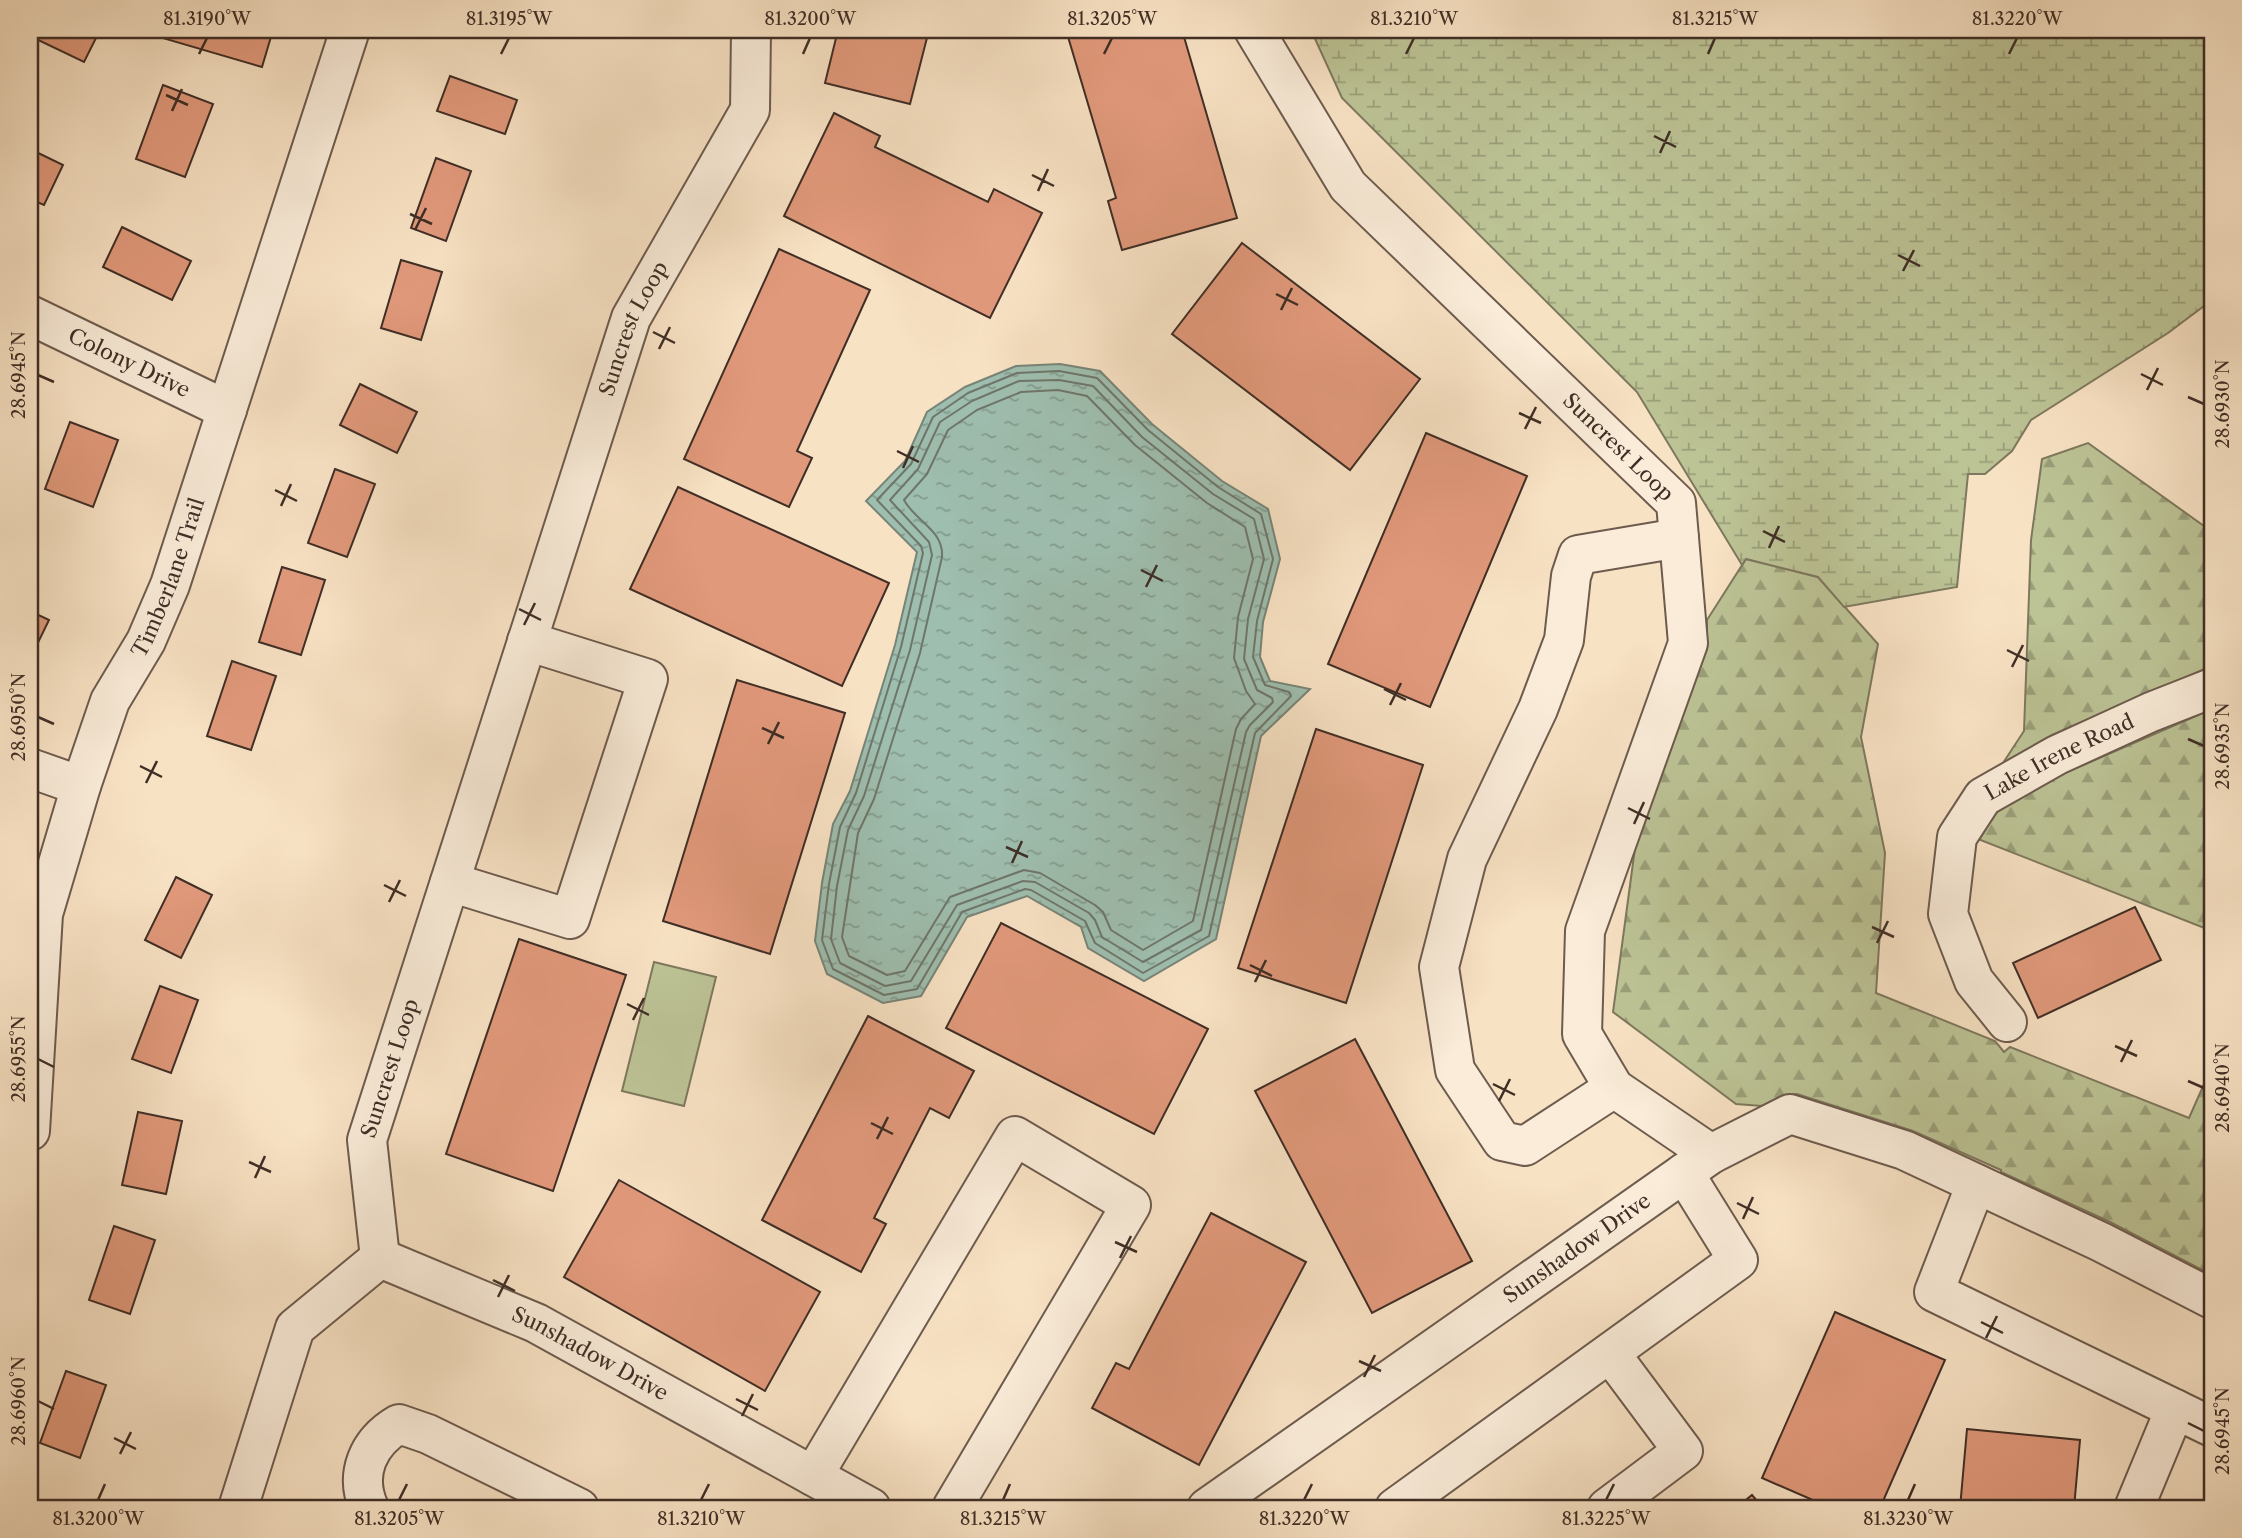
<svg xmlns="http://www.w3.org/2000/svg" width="2242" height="1538" font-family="'Libre Caslon Text',serif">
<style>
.forest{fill:url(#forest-firs);stroke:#7e785e;stroke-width:2}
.wetland{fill:url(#wetland-marsh);stroke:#7e785e;stroke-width:2}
.pitch{fill:#bcc395;stroke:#7e785e;stroke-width:2}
.water{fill:url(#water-ripples);stroke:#788478;stroke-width:2}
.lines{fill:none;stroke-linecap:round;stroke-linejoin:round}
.shore{stroke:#6e766a;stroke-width:2}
.building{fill:#e1997b;stroke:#3f2e26;stroke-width:2}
.minor-casing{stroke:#6d5b4e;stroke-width:42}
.minor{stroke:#faecd9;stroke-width:38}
.ticks{fill:none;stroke:#3f2e26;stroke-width:2.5}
.labels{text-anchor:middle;stroke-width:6;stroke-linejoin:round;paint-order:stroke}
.street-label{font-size:21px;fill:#3f2e26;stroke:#faecd9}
.neatline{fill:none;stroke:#3f2e26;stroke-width:2.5}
.ticks-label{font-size:18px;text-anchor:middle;fill:#3f2e26}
</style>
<defs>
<pattern id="forest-firs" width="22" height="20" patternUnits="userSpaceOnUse" patternTransform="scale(1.75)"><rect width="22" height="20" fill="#bcc395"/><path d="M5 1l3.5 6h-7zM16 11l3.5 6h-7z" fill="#9a9f79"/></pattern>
<pattern id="wetland-marsh" width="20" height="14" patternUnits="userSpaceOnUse" patternTransform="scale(1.75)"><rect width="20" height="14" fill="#bcc395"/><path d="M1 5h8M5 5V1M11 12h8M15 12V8" fill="none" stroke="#9a9f79"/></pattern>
<pattern id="water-ripples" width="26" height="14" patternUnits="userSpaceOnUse" patternTransform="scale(1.75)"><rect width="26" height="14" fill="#9ebeaf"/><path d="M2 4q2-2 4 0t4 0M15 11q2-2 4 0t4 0" fill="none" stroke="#829b8e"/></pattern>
</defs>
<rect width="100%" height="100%" fill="#f8e2c4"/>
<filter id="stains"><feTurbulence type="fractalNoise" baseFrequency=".00286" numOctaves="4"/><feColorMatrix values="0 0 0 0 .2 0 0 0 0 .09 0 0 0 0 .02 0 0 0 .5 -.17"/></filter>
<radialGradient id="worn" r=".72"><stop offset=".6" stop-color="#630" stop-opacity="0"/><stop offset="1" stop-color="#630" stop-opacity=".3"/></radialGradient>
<g class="forest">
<path d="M2088,443L2204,526L2212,527V666L2052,735L2003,763L2024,731L2031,540L2042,459Z"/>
<path d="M1746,559L1818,577L1878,644L1861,737L1885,853L1876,993L1995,1041L2004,1052L2010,1047L2189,1118L2212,1066V1275L2110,1222L2001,1172V1170L1913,1131L1797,1094L1783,1095L1762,1106L1736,1104L1613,1012L1635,848L1707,649V620Z"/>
<path d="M2212,709V931L1978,839L1995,813L2065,773Z"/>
</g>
<path class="wetland" d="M1311,30H2212V300L2168,333L2031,420L2012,451L1985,474H1968L1957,587L1844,607L1818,577L1746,559L1742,565L1637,392L1342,98Z"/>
<path class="pitch" d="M654,962L716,977L684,1106L622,1091Z"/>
<path class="water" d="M1060,364L1100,371L1152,424L1222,481L1268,509L1280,559L1263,622L1260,657L1270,681L1310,689L1261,736L1216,939L1144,981L1088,948L1081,927L1027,896L967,917L921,996L883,1003L827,974L815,941L822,883L833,824L850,791L895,645L917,552L866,501L905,461L927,412L965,387L1016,366Z"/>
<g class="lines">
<g class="shore">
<path d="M1059,371L1097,378L1148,430L1218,487L1261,514L1273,559L1257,621L1253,657L1265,685L1289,692L1291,696L1255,733L1209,936L1143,973L1095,943L1085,921L1031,890L1025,889L962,912L917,989L884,995L833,969L822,940L829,884L840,827L856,793L901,647L923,553L921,546L877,500L911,464L933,417L968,393L1017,373Z"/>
<path d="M1059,380L1093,386L1142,437L1213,494L1254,519L1264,559L1248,619L1244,659L1257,690L1272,698L1273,702L1250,725L1246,732L1201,930L1143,962L1102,937L1095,920L1089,913L1035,882L1023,881L957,905L911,981L885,986L840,963L831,939L837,886L848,830L864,796L910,650L932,555L929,542L890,500L918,469L940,422L972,401L1019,381Z"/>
<path d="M1058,390L1087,396L1135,445L1207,503L1245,527L1253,559L1238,617L1234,658L1246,691L1255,704L1241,719L1236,729L1193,921L1143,950L1111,930L1103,912L1095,905L1040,873L1024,870L950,897L905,971L887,975L849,956L842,937L858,833L874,799L920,653L942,557C944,530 915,521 904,500L927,474L948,430L977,410L1021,392Z"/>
</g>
</g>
<g class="building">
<path d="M30,30H100L84,62L30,36Z"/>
<path d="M143,30H273L262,67L142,32Z"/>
<path d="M838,30H929L910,104L825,83Z"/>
<path d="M1066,30H1182L1237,218L1122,250L1108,201L1116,198Z"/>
<path d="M450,76L517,100L505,134L437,111Z"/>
<path d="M163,85L213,104L185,177L136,159Z"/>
<path d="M834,113L880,136L875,147L988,202L994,189L1042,213L990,318L784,216Z"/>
<path d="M30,149L63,165L44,205L30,199Z"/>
<path d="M436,158L471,171L446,241L411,228Z"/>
<path d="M122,227L191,261L172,300L103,267Z"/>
<path d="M1242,243L1420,379L1350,470L1172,334Z"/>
<path d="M779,249L870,290L797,451L812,458L789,507L684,459Z"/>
<path d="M401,260L442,272L421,340L381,328Z"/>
<path d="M360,384L417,412L397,453L340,425Z"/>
<path d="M70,422L118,440L93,507L45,489Z"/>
<path d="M1426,433L1527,476L1430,707L1328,664Z"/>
<path d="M335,469L375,484L347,557L308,543Z"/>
<path d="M678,487L889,583L842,686L630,589Z"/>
<path d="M282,567L325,580L301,655L259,642Z"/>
<path d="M30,611L49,620L30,659Z"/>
<path d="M232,661L276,676L251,750L207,736Z"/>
<path d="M737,680L845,713L770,954L663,921Z"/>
<path d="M1316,729L1423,765L1346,1003L1238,968Z"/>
<path d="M176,877L212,895L181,958L145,940Z"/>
<path d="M2135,907L2161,960L2038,1018L2013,963Z"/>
<path d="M1001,923L1208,1029L1154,1134L946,1028Z"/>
<path d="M519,939L626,975L553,1191L446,1154Z"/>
<path d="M160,986L198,1000L171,1073L132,1059Z"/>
<path d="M868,1016L974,1071L949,1118L930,1108L874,1218L886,1224L861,1272L762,1220Z"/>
<path d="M1355,1039L1472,1261L1372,1313L1255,1091Z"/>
<path d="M138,1112L182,1121L166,1194L122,1185Z"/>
<path d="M619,1180L820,1292L765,1391L564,1277Z"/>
<path d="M1211,1213L1306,1262L1199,1465L1092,1408L1116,1363L1129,1369Z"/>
<path d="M114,1226L155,1240L130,1314L89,1300Z"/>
<path d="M1835,1312L1945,1360L1880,1508H1831L1762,1478Z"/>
<path d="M66,1371L106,1385L80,1458L40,1443Z"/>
<path d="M1967,1429L2080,1440L2074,1508H1960Z"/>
<path d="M1752,1495L1763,1508H1736Z"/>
</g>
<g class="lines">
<defs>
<g id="minor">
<path id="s1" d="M1254,30L1348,186L1676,503L1688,643L1585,931L1582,1034L1614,1088L1711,1154"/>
<path id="s2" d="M30,315L227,410"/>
<path d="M30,768L81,786"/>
<path d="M450,882L570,919L648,679L527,641"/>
<path id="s3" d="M2007,1022L1974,981L1948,914L1957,837L1983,797L2057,755L2151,712L2212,688"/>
<path d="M1614,1088L1525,1146L1502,1141L1455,1070L1439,967L1467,859L1538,709L1564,640L1571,576L1578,555L1679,538"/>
<path id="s4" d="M30,1131L43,914L81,786L110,701L146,641L170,585L350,30"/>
<path d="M1976,1184L1934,1292L2212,1427"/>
<path id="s5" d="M380,1258L367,1140L631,318L750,110L751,30"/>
<path id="s6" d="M380,1258L536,1323L871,1508"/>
<path d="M813,1476L1015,1136L1131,1205L952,1508"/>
<path d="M238,1508L295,1328L380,1258"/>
<path d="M369,1508C354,1474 368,1442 399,1424L428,1434L579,1508"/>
<path id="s7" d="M1207,1508L1711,1154L1790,1114L1904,1150L2101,1242L2212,1299"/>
<path d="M1395,1508L1738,1260L1684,1173"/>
<path d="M1607,1508L1683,1451L1610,1353"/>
<path d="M2134,1508L2175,1409"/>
</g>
</defs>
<use href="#minor" class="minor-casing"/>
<use href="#minor" class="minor"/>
</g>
<path class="ticks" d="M199,54L207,38M501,54L509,38M803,54L810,38M1104,54L1112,38M1406,54L1414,38M1708,54L1715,38M2009,54L2017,38M166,95L188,105M172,111L182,89M1654,136L1676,147M1660,153L1670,131M1032,175L1054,186M1038,191L1048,169M410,214L432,224M415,230L426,208M1898,255L1920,266M1903,271L1914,250M1276,294L1298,305M1281,310L1292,288M653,332L675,343M659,349L670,327M2141,374L2163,385M38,375L54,382M2147,390L2158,368M2188,397L2204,404M1519,413L1541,423M1525,429L1536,407M897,451L919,462M903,468L913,446M275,490L297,501M281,506L291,484M1763,531L1785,542M1769,548L1779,526M1141,570L1163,581M1146,587L1157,565M519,609L541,620M524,625L535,603M2007,650L2029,661M2012,667L2023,645M1384,689L1406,700M1390,705L1401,683M38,717L54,724M762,728L784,738M2188,739L2204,746M768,744L779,722M140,766L162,777M146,783L157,761M1628,808L1650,819M1634,824L1644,802M1006,847L1028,857M1012,863L1022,841M384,885L406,896M389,902L400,880M1872,927L1894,937M1877,943L1888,921M1250,965L1272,976M1255,982L1266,960M627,1004L649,1015M633,1020L644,998M2115,1046L2137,1056M38,1059L54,1067M2121,1062L2132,1040M2188,1081L2204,1088M1493,1084L1515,1095M1499,1101L1510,1079M871,1123L893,1134M877,1139L888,1117M249,1162L271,1172M255,1178L265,1156M1737,1203L1759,1214M1743,1219L1753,1197M1115,1242L1137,1252M1120,1258L1131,1236M493,1280L515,1291M498,1297L509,1275M1981,1322L2003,1333M1986,1338L1997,1316M1359,1361L1381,1371M1364,1377L1375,1355M736,1399L758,1410M38,1401L54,1409M742,1416L753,1394M2188,1423L2204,1431M114,1438L136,1449M120,1454L131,1432M98,1500L105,1484M399,1500L407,1484M701,1500L709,1484M1003,1500L1010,1484M1304,1500L1312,1484M1606,1500L1614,1484M1908,1500L1915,1484"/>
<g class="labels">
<g class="street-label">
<text dy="7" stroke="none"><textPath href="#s5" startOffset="973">Suncrest Loop</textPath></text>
<text dy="7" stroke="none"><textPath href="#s2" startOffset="110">Colony Drive</textPath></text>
<text dy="7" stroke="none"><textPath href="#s1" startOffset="558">Suncrest Loop</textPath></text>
<text dy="7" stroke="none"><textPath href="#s4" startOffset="578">Timberlane Trail</textPath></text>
<text dy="7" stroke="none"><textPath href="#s3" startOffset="336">Lake Irene Road</textPath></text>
<text dy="7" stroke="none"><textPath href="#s5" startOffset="194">Suncrest Loop</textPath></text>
<text dy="7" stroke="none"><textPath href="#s7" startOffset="452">Sunshadow Drive</textPath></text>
<text dy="7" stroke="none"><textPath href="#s6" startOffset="231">Sunshadow Drive</textPath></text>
</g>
</g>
<rect width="2242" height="1538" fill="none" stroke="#f8e2c4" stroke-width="77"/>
<rect x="38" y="38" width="2166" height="1462" class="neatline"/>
<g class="ticks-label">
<text x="207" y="25">81.3190°W</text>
<text x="509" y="25">81.3195°W</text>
<text x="810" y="25">81.3200°W</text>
<text x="1112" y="25">81.3205°W</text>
<text x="1414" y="25">81.3210°W</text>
<text x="1715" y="25">81.3215°W</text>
<text x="2017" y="25">81.3220°W</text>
<text transform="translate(19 375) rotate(-90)" y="6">28.6945°N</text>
<text transform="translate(2223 404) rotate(-90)" y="6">28.6930°N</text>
<text transform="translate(19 717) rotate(-90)" y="6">28.6950°N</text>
<text transform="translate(2223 746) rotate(-90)" y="6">28.6935°N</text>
<text transform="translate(19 1059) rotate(-90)" y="6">28.6955°N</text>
<text transform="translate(2223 1088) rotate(-90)" y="6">28.6940°N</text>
<text transform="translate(19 1401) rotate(-90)" y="6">28.6960°N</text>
<text transform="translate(2223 1431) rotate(-90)" y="6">28.6945°N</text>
<text x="98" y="1525">81.3200°W</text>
<text x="399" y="1525">81.3205°W</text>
<text x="701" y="1525">81.3210°W</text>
<text x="1003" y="1525">81.3215°W</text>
<text x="1304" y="1525">81.3220°W</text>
<text x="1606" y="1525">81.3225°W</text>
<text x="1908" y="1525">81.3230°W</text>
</g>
<rect width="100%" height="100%" filter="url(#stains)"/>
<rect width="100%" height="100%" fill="url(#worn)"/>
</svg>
